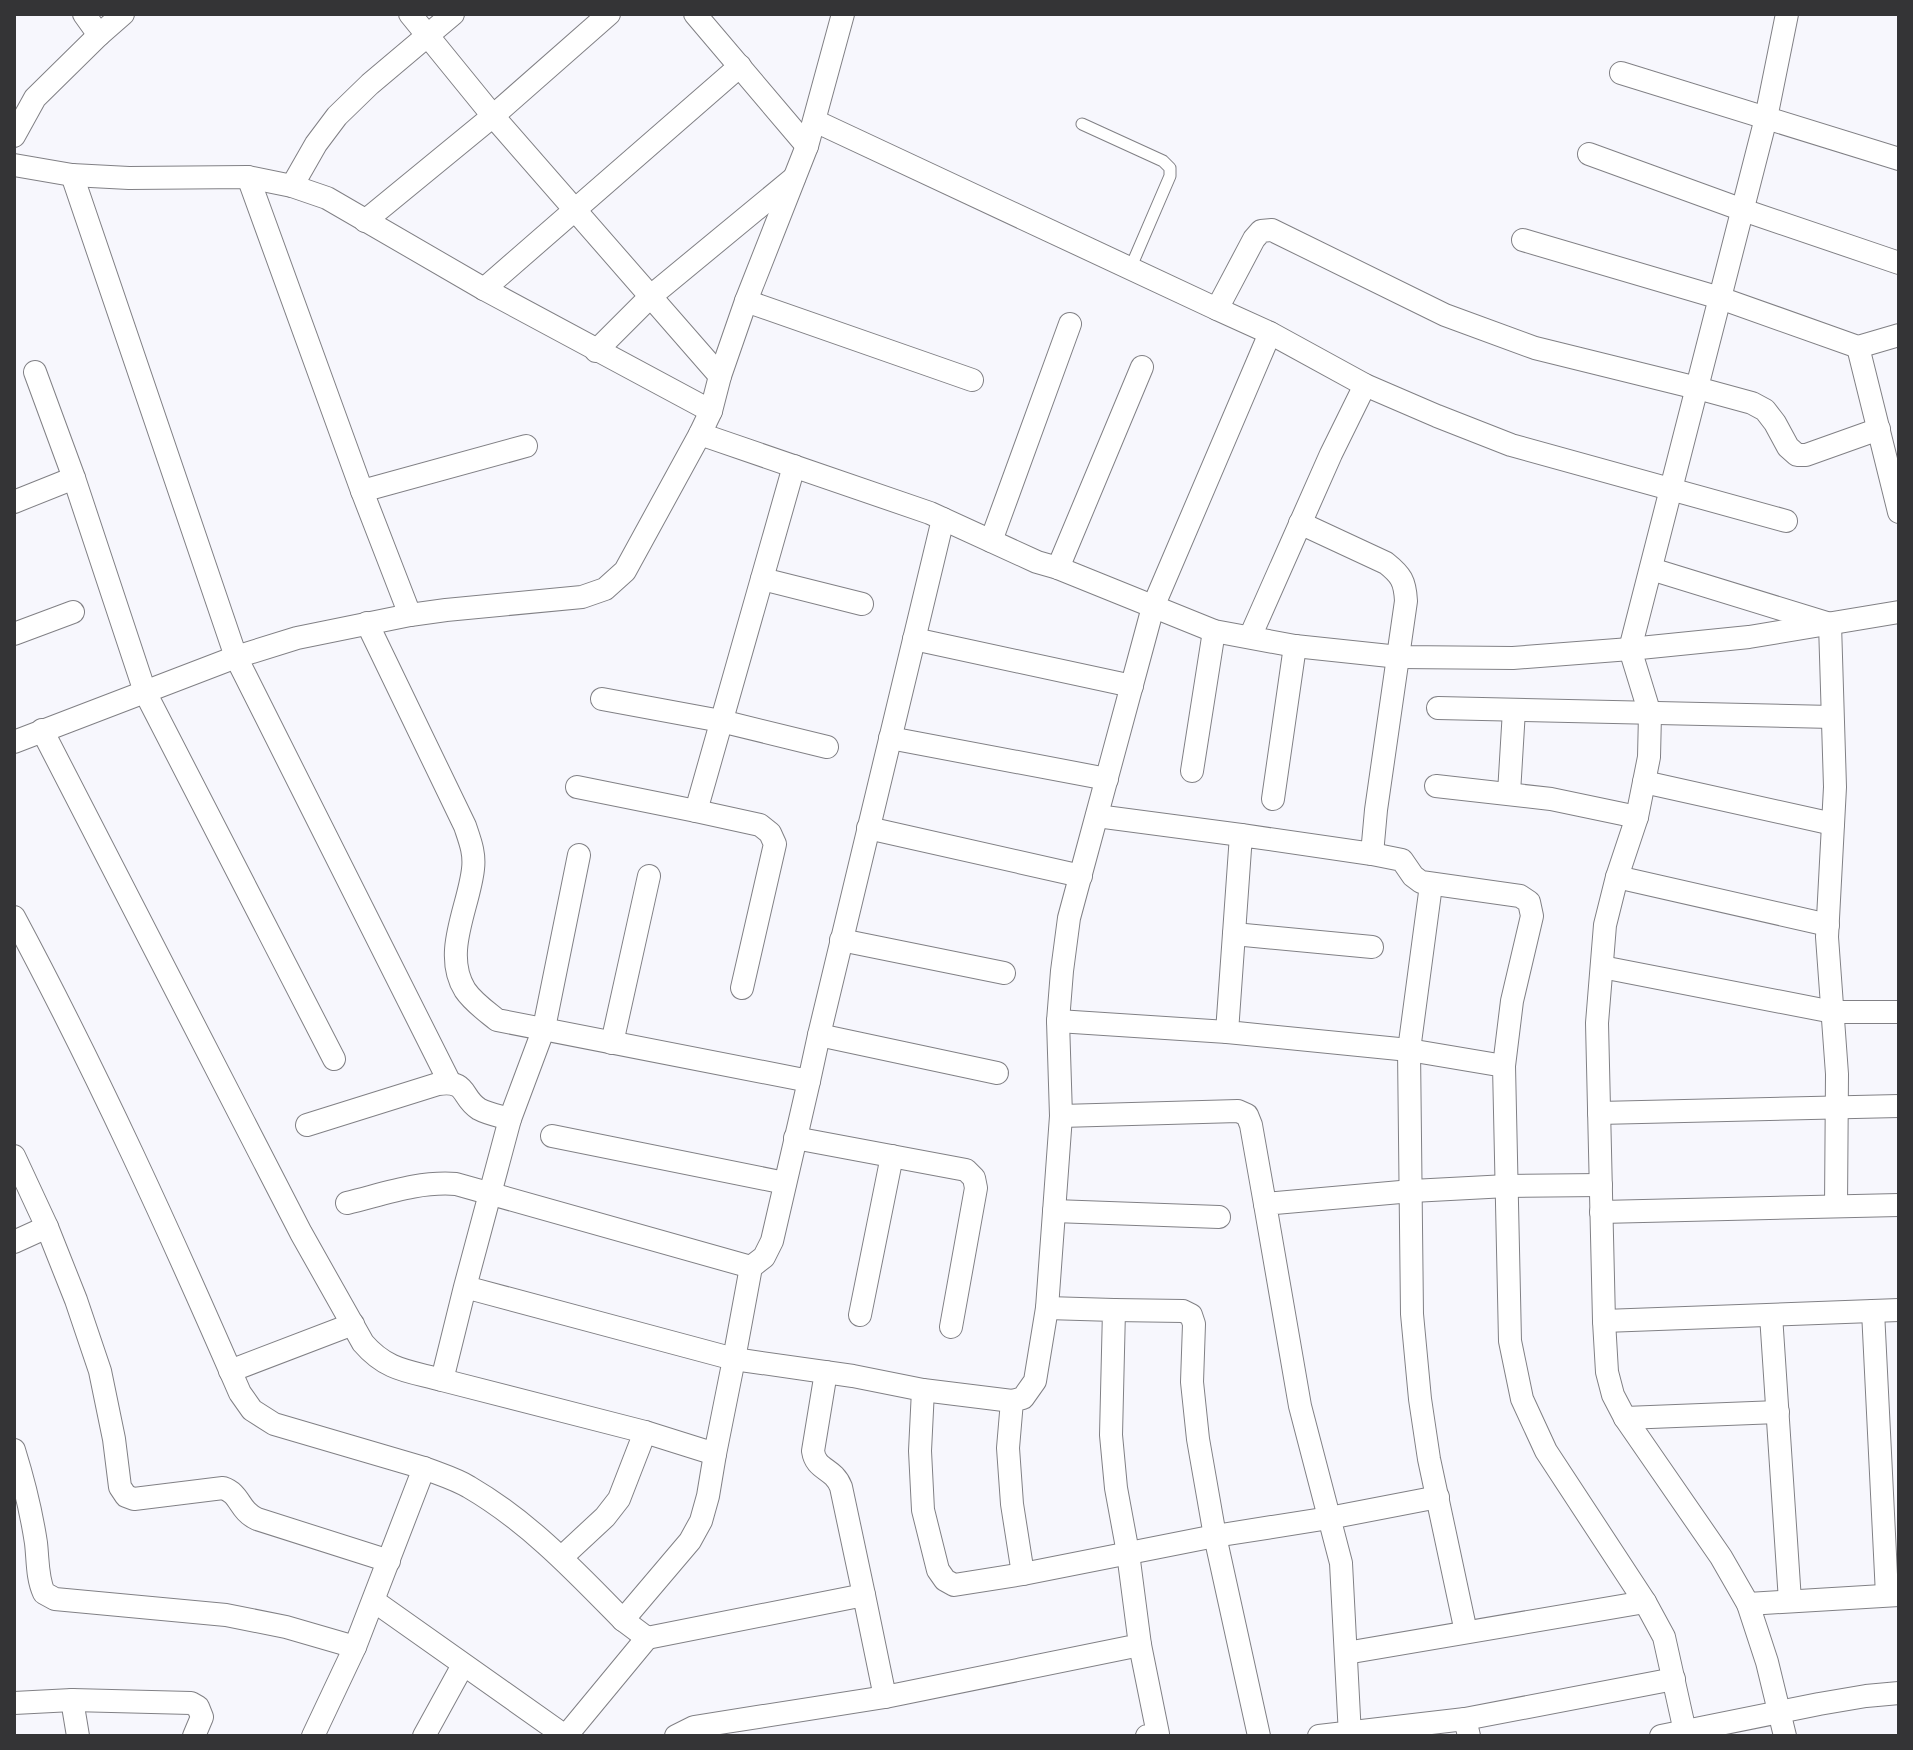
<svg xmlns="http://www.w3.org/2000/svg" width="1913" height="1750" font-family="'Varela Round',sans-serif">
<style>
.lines{fill:none;stroke-linecap:round;stroke-linejoin:round}
.service-casing{stroke:#818085;stroke-width:13}
.minor-casing{stroke:#818085;stroke-width:24}
.service{stroke:#fff;stroke-width:11}
.minor{stroke:#fff;stroke-width:22}
</style>
<rect width="100%" height="100%" fill="#f7f7fd"/>
<g class="lines">
<defs>
<path id="service" d="M1082,124L1163,161L1170,168V176L1130,269"/>
<g id="minor">
<path d="M84,14L99,35"/>
<path d="M410,14L493,116L720,376"/>
<path d="M695,14L807,146"/>
<path d="M1621,73L1899,159"/>
<path d="M815,121L1217,309L1254,239L1261,231L1272,230L1445,315L1535,348L1697,388L1752,403L1765,410L1775,423L1788,447L1797,455H1806L1879,429"/>
<path d="M14,136L35,98L99,35L123,14"/>
<path d="M1589,154L1743,210L1899,263"/>
<path d="M14,165L72,175L129,178L248,177L292,186L327,198L484,289L711,411"/>
<path d="M72,175L236,657L450,1083"/>
<path d="M248,177L362,491L410,615"/>
<path d="M292,186L316,144L337,116L370,84L453,14"/>
<path d="M365,221L493,116L609,14"/>
<path d="M1523,240L1720,298L1858,347L1899,335"/>
<path d="M484,289L740,66"/>
<path d="M746,301L972,380"/>
<path d="M1217,309L1270,333L1365,385L1437,416L1511,445L1786,521"/>
<path d="M1858,347L1899,512"/>
<path d="M596,351L651,296L794,178"/>
<path d="M35,372L74,478L145,692L334,1059"/>
<path d="M700,434L930,513L1037,562L1058,568L1214,631L1295,646L1399,657L1513,658L1630,649L1749,637L1899,612"/>
<path d="M362,491L526,446"/>
<path d="M14,502L74,478"/>
<path d="M1300,523L1386,563C1401,575 1405,581 1406,601L1376,810L1372,854L1241,835L1227,1032L1409,1050L1504,1066L1510,1341L1522,1399L1546,1451L1645,1602L1664,1637L1686,1736"/>
<path d="M991,541L1070,324"/>
<path d="M1058,568L1142,367"/>
<path d="M1651,569L1830,624L1835,787L1827,937L1837,1074L1836,1206"/>
<path d="M762,579L862,604"/>
<path d="M367,623L465,826C470,841 475,853 473,869C469,907 442,953 465,990C473,1002 486,1011 497,1020L809,1081L819,1035L943,519"/>
<path d="M14,634L73,612"/>
<path d="M1250,637L1331,454L1365,385"/>
<path d="M914,639L1132,686"/>
<path d="M602,699L721,721L827,747"/>
<path d="M1438,708L1832,717"/>
<path d="M42,730L301,1233L363,1343C387,1371 409,1371 442,1380"/>
<path d="M890,738L1107,779"/>
<path d="M14,742L236,657L297,638L410,615L446,610L582,597L605,589L625,571L700,434L711,411L720,376L746,301L807,146L843,14"/>
<path d="M1192,771L1214,631"/>
<path d="M1644,782L1833,824"/>
<path d="M1436,786L1551,799L1637,817"/>
<path d="M577,787L696,811"/>
<path d="M1509,793L1514,710"/>
<path d="M1273,799L1295,646"/>
<path d="M1097,816L1241,835"/>
<path d="M868,828L1081,876"/>
<path d="M1372,854L1402,860L1413,876L1421,882L1520,896L1529,902L1532,916L1512,1001L1504,1066"/>
<path d="M1617,877L1828,925"/>
<path d="M1431,885L1409,1050L1412,1314L1420,1399L1429,1459L1466,1632"/>
<path d="M14,917C97,1072 170,1232 240,1393L252,1410L274,1424L424,1468L355,1647L313,1736"/>
<path d="M1234,934L1372,947"/>
<path d="M841,940L1004,973"/>
<path d="M1602,967L1833,1012H1899"/>
<path d="M742,988L775,844L770,833L760,825L696,811L794,466"/>
<path d="M1058,1021L1227,1032"/>
<path d="M819,1035L997,1073"/>
<path d="M612,1043L649,876"/>
<path d="M809,1081L772,1241L764,1257L751,1267L734,1359L853,1376L923,1390L920,1451L923,1510L938,1570L945,1580L954,1585L1023,1574L1215,1536L1329,1518L1438,1497"/>
<path d="M1599,1113L1899,1106"/>
<path d="M1061,1116L1238,1111L1247,1115L1251,1125L1265,1204"/>
<path d="M307,1125L438,1084C469,1080 460,1097 479,1109C488,1114 500,1116 510,1119"/>
<path d="M552,1136L785,1183"/>
<path d="M795,1138L966,1170L974,1178L976,1188L951,1327"/>
<path d="M14,1156L47,1227L76,1300L100,1371L114,1439L120,1487L126,1496L134,1499L223,1488C241,1494 238,1510 257,1519L389,1561"/>
<path d="M347,1203C384,1194 419,1181 456,1184L751,1267"/>
<path d="M1054,1211L1219,1217"/>
<path d="M1601,1212L1899,1205"/>
<path d="M14,1242L47,1227"/>
<path d="M465,1287L734,1359L715,1454L645,1432L442,1380L465,1287L510,1119L544,1028L579,855"/>
<path d="M1114,1310L1183,1311L1191,1315L1194,1324L1192,1382L1198,1439L1215,1536L1259,1736"/>
<path d="M1873,1311L1887,1595"/>
<path d="M860,1315L892,1156"/>
<path d="M1771,1315L1790,1601"/>
<path d="M1604,1321L1899,1310"/>
<path d="M230,1371L353,1324"/>
<path d="M826,1372L813,1451C816,1471 833,1467 841,1487L864,1595"/>
<path d="M923,1390L1012,1401"/>
<path d="M1625,1418L1778,1412"/>
<path d="M14,1450C24,1482 31,1510 36,1543C38,1560 37,1578 44,1593L55,1599L226,1615L286,1627L355,1647"/>
<path d="M424,1468C439,1474 456,1479 469,1487C529,1522 575,1571 623,1620L690,1541L701,1521L708,1496L715,1454"/>
<path d="M562,1557L605,1517L619,1499L645,1432"/>
<path d="M1023,1574L1012,1504L1008,1448L1012,1401L1023,1398L1035,1381L1047,1308L1061,1116L1058,1021L1062,971L1069,918L1153,607L1270,333"/>
<path d="M374,1601L565,1736"/>
<path d="M1748,1604L1899,1595"/>
<path d="M623,1620L647,1638L864,1595L885,1697L1140,1645L1128,1553L1116,1488L1111,1435L1114,1310L1047,1308"/>
<path d="M1140,1645L1158,1734L1147,1736"/>
<path d="M1346,1653L1645,1602"/>
<path d="M72,1700L78,1736"/>
<path d="M14,1703L72,1700L191,1703L198,1707L202,1717L194,1736"/>
<path d="M1465,1719L1674,1679"/>
<path d="M424,1736L463,1665"/>
<path d="M566,1736L647,1638"/>
<path d="M676,1736L694,1727L885,1697"/>
<path d="M1319,1736L1465,1719L1469,1736"/>
<path d="M1350,1736L1341,1563L1300,1406L1265,1204L1412,1191L1507,1186L1601,1185"/>
<path d="M1661,1736L1819,1704L1866,1696L1899,1693"/>
<path d="M1785,1736L1767,1662L1748,1604L1721,1557L1625,1418L1613,1395L1607,1372L1604,1321L1597,1023L1605,925L1617,877L1637,817L1649,757L1650,714L1630,649L1766,118L1787,14"/>
</g>
</defs>
<use href="#service" class="service-casing"/>
<use href="#minor" class="minor-casing"/>
<use href="#service" class="service"/>
<use href="#minor" class="minor"/>
</g>
<rect width="1913" height="1750" fill="none" stroke="#343436" stroke-width="32"/>
</svg>
